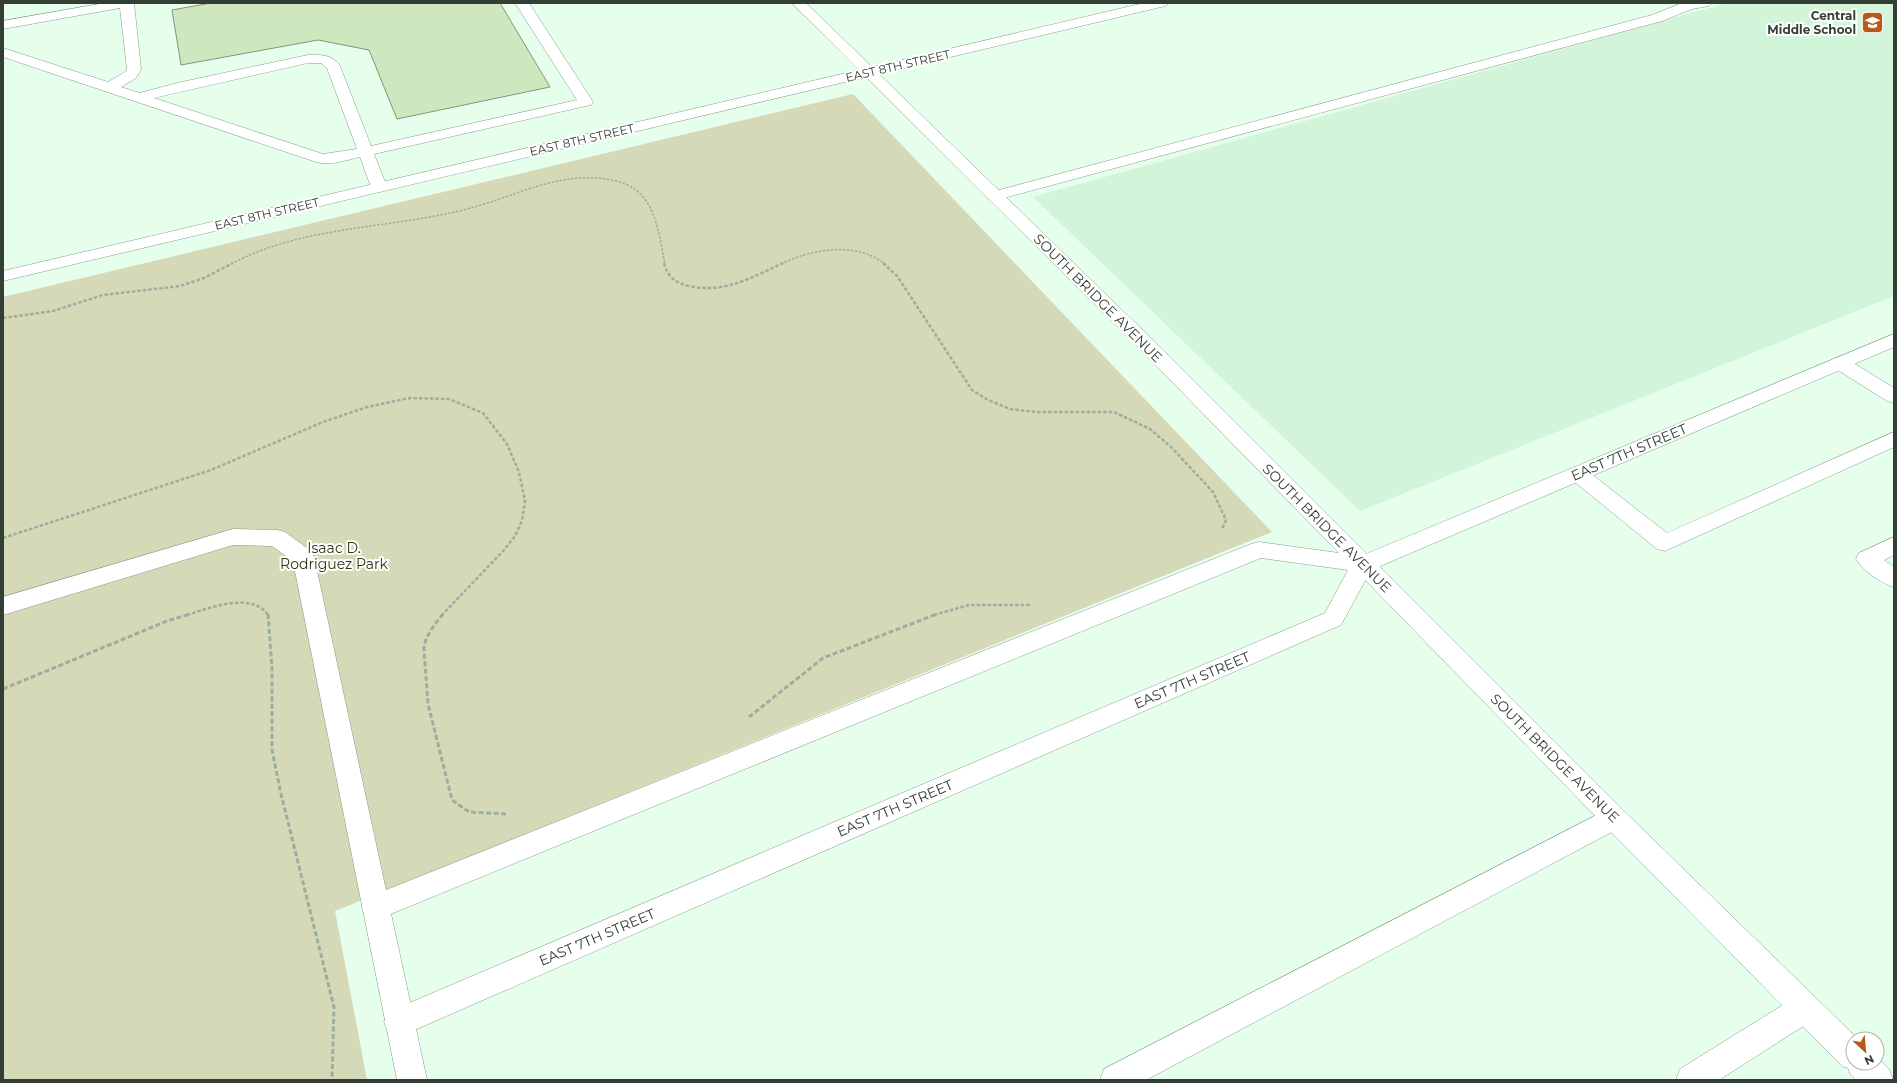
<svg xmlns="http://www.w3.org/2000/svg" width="1897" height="1083" font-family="Montserrat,sans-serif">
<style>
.built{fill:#d2f5da}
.green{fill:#d6d9b7}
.building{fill:#cfe7be;stroke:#86957a}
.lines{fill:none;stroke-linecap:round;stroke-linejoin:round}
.lane-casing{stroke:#839e8a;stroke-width:1}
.street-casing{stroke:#839e8a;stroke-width:1}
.secondary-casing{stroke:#839e8a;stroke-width:1}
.path-far2{stroke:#9caea0;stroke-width:1.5;stroke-dasharray:2.5 1.5;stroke-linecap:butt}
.path-far1{stroke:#9caea0;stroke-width:2.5;stroke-dasharray:3.5 2;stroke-linecap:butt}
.path{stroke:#9caea0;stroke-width:3;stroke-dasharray:5 2.5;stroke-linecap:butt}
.lane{fill:#fff;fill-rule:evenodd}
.street{fill:#fff;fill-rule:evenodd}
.secondary{fill:#fff;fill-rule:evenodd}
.labels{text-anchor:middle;stroke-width:4;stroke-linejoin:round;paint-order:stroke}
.far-poi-label{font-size:12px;font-weight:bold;fill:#333e35;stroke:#fff;text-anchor:end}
.far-street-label{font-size:12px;fill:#333e35;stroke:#fff}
.street-label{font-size:14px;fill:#333e35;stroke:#fff}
.park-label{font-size:14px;fill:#31320f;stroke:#fff}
</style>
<rect width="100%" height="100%" fill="#e6feec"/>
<path class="built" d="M1727,3H1894V296L1360,511L1033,197Z"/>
<path class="green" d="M853,94L1272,532L335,911L367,1080H3V297Z"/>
<path class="building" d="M211,3H500L550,87L397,119L369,50L318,40L181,65L172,10Z"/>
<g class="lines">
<defs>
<g id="lane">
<path d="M105,3H134L141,69L136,78L121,87L140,93L177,83L308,55C321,55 332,54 340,66L371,146L577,100L515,3H529L593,102L591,105L586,106L374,154L387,187L385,190L379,192L373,190L371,187L360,157C346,160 330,166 316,162L3,57V48L108,82L125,72L127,69L120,8L3,29V21ZM308,63H321L327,68L357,149L323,154L154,98Z"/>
<path d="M1682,3H1711L1709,6L1692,9L1662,21L1000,199L994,201L988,199L986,196L988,193L1652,15Z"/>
<path d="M1840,357L1847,359L1894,388V403L1887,401L1833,367L1830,363L1833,359Z"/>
<path d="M1894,432V447L1665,551L1657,549L1571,479L1568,474L1571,469L1578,467L1585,469L1667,533Z"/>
<path d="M233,529L277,530L285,532L311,551L314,557L427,1080H397L293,561L272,546L233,545L3,615V597Z"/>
<path d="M1894,537V555L1884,560L1894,567V587C1881,583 1863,571 1856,559L1859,553Z"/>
<path d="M1805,994L1816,998L1820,1008L1816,1018L1719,1080H1676L1680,1069L1794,998Z"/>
</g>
<g id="street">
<path d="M1677,3H1694L1696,5L1694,8C1688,9 1681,8 1677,3Z"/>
<path d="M1894,334V347L1371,570L1341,625L410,1032L399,1037L388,1032L384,1022L388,1012L1325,613L1348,570L1261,558L376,920L366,916L362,907L366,898L1251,544L1259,542L1361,556Z"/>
<path d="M1614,806L1623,810L1627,818L1623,826L1146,1080H1100L1104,1069Z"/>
</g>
<path id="secondary" d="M792,3H806L872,67L1144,3H1168L1166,6L1161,7L879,74L1156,343L1623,810L1858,1039H1853V1063H1877V1057L1889,1069L1893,1080H1856L1850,1074L1848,1068L1842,1066L1605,826L1142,351L866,77L3,281V271L859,70Z"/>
</defs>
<use href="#lane" class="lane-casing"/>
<use href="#street" class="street-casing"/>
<use href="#secondary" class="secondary-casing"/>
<g class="path-far2">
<path d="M231,264C302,226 386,229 463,210C501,201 537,182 577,178C592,177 610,178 625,184C656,196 659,235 665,264"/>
<path d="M781,264C811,249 856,241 885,264"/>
</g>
<g class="path-far1">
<path d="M664,263C668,277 675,283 689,286C724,294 753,277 783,263"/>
<path d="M883,263L897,276L972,390L988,400L1010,409L1036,412H1114L1150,429L1171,447L1213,492L1226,520L1222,529"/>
<path d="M3,318L53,311L103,295L180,286L204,278L233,263"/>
<path d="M3,538L211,470L323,422L367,407L410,398L449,399L483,413L507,444L519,472L525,501L522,521L515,536L504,550L442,615"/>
<path d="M187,615C209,608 252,591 268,615"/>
<path d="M934,615L969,605H1030"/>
</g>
<g class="path">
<path d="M268,614L272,668V750L281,794L334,1007L332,1080"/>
<path d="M443,614C435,624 424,637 424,650L428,704L452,800L469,812L506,814"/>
<path d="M3,689L167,621L190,614"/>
<path d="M749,717L823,658L937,614"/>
</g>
<use href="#lane" class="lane"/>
<use href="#street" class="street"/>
<use href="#secondary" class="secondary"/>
</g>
<defs>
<symbol id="school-square" viewBox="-11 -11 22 22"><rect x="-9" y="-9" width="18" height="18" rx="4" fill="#b95917" stroke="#fff"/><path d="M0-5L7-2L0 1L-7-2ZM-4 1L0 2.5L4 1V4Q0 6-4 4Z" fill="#fff"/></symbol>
</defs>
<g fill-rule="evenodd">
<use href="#school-square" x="1860" y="10" width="25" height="25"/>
</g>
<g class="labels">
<g class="far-poi-label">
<text x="1856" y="20">Central<tspan x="1856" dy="14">Middle School</tspan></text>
</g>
<g class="far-street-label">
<text transform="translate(898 66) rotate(-13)" y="4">EAST 8TH STREET</text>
<text transform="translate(582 140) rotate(-13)" y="4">EAST 8TH STREET</text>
<text transform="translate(267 214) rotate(-13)" y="4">EAST 8TH STREET</text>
</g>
<g class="street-label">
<text transform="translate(1098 298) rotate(45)" y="5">SOUTH BRIDGE AVENUE</text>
<text transform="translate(1629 452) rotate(-23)" y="5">EAST 7TH STREET</text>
<text transform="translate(1327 528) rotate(45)" y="5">SOUTH BRIDGE AVENUE</text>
<text transform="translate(1192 680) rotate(-23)" y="5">EAST 7TH STREET</text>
<text transform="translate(1555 758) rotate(45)" y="5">SOUTH BRIDGE AVENUE</text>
<text transform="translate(895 808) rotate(-23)" y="5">EAST 7TH STREET</text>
<text transform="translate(597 937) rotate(-23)" y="5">EAST 7TH STREET</text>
</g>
<g class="park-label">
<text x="334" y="553">Isaac D.<tspan x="334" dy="16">Rodriguez Park</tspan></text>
</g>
</g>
<rect width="1897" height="1083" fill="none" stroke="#333e35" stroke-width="8"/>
<g transform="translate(1865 1051) rotate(154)"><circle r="19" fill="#ffffff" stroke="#adb2ae"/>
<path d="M0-3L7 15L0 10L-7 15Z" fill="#b95917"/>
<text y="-6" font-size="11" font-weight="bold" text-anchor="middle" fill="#333e35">N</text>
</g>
</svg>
